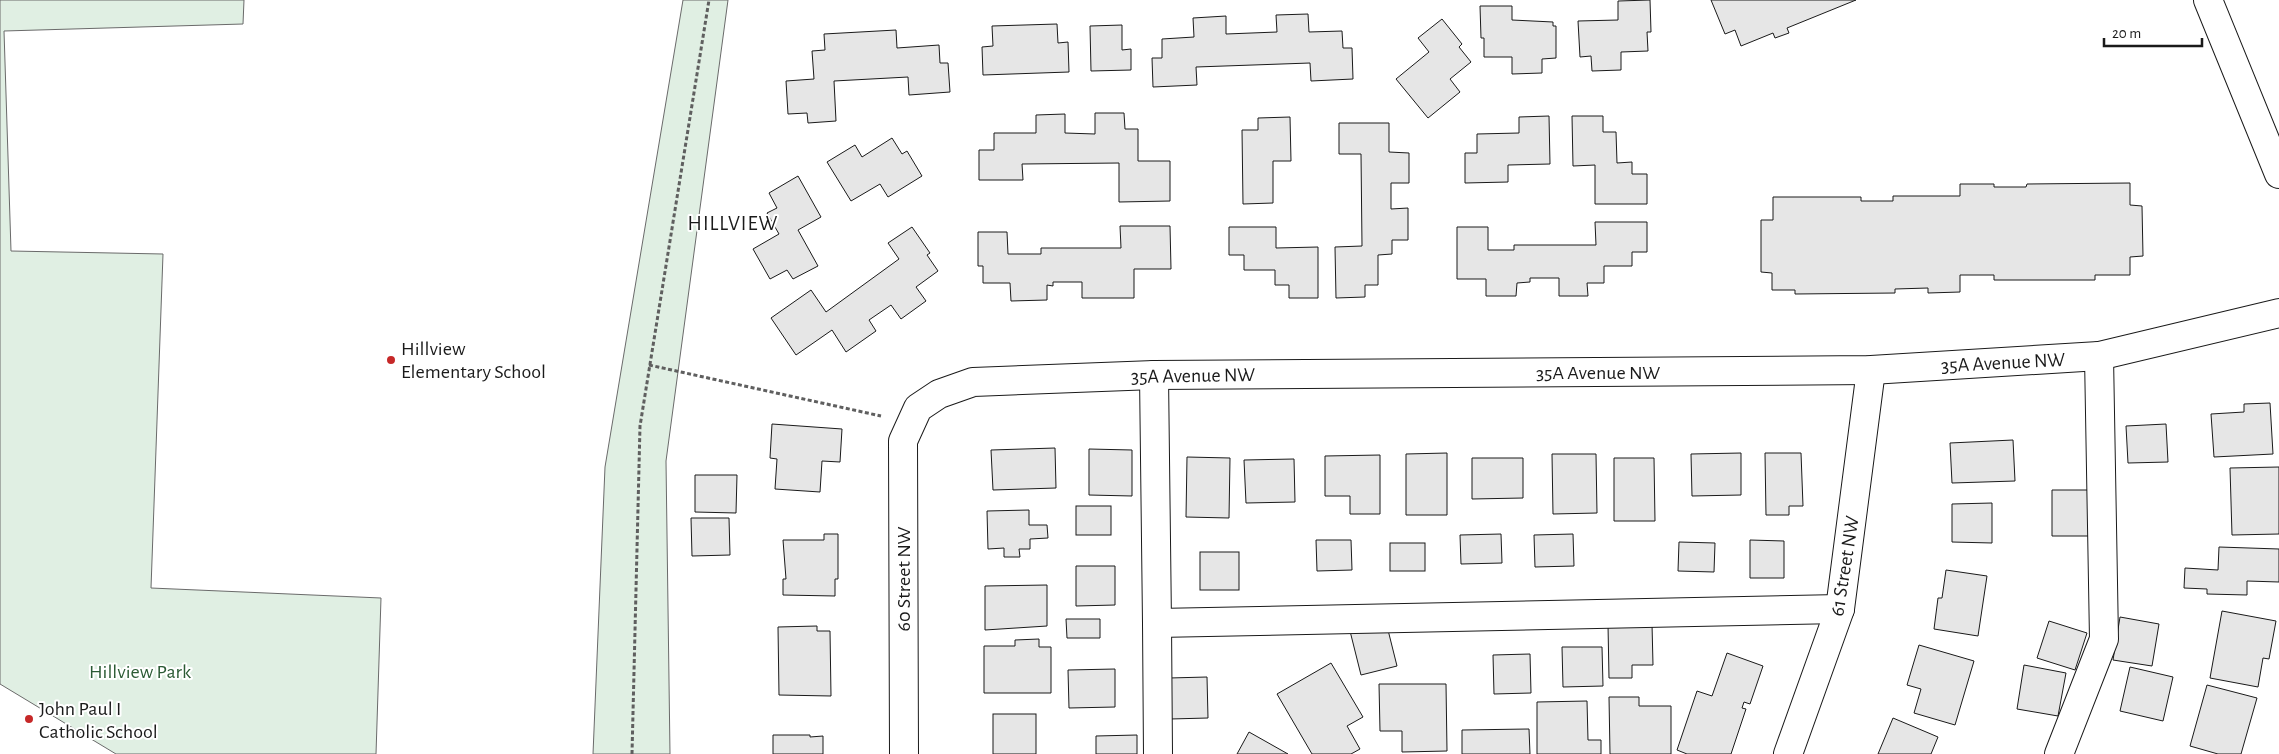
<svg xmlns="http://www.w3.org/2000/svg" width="2279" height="754" font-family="'Alegreya Sans',sans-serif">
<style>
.green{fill:#e0efe3;stroke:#6a6a6a}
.building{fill:#e6e6e6;stroke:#1a1a1a}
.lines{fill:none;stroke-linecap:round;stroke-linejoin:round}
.minor-casing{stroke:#1a1a1a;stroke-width:30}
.path{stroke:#5f5f5f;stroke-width:3;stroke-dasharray:4 2.5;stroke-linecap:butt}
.minor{stroke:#fff;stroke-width:28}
.poi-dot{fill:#c62828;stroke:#fff;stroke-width:2}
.labels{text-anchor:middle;stroke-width:4;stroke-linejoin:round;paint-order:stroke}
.poi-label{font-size:20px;fill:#1a1a1a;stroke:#fff;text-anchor:start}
.street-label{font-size:20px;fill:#1a1a1a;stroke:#fff}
.park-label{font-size:20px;fill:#2b5a34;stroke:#fff}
.neighbourhood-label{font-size:21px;letter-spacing:1px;fill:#1a1a1a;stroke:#fff}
</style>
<rect width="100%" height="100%" fill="#fff"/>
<g class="green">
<path d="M0,0H244L243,24L4,31L11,251L163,254L151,588L381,598L376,754H116L0,684Z"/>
<path d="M683,0H728L666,461L670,754H593L605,467Z"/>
</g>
<g class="building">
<path d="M1650,0L1651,32H1647L1648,51L1621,52V70L1592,71L1591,56L1580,57L1578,21L1618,20V1Z"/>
<path d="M1711,0H1856L1787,28L1789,33L1775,38L1773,33L1741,46L1735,30L1725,34Z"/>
<path d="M1480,6H1512V20L1553,22V26H1556V58L1542,59V73L1512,74V57H1484V38H1481Z"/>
<path d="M1308,14L1309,32L1342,31L1343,48H1352L1353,79L1311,81L1310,63L1196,67L1197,85L1153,87L1152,58H1162V39L1194,37L1193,18L1226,16V34L1277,32L1276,15Z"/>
<path d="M1442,19L1462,44L1459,47L1471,62L1450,79L1460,92L1428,118L1396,79L1429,52L1418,38Z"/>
<path d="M1057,24L1058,43L1068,42L1069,72L983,75L982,47L993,46L992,26Z"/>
<path d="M1122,25V50L1131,49V70L1091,71L1090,26Z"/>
<path d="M896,30L897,48L939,45L940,63H948L950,92L909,95L908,77L834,81L836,121L808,123L807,113L788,114L786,81L814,79L812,51L825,50L824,34Z"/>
<path d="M1095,113H1124L1125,129H1138V161H1170V201L1119,202V163L1022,164L1023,180H979V150H994V133H1036V115L1065,114V133L1095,134Z"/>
<path d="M1549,116L1550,164L1508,165V182L1465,183V153H1477V134L1519,133V117Z"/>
<path d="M1572,116H1603V132H1616L1617,163L1632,162V174H1647V204H1595V165L1573,166Z"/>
<path d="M1290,117L1291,161H1273V203L1243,204L1242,130H1258V118Z"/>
<path d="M1339,123H1389V152L1409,153V183H1391V209L1408,208V240H1392V254L1378,255V285H1365V297L1336,298L1335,247L1362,246L1361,154H1339Z"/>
<path d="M892,138L902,154L907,151L922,176L888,197L880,184L851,201L827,162L855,145L862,157Z"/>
<path d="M798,176L821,217L798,230L818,266L793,279L787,270L770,279L753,249L779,234L767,213L777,208L769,193Z"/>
<path d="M2130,183V205L2142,206L2143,256L2130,257V275H2095V280H1994V275H1960V292L1928,293V288L1895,289V293L1795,294V290H1772V273L1761,272V220H1773V197H1861V201H1893V196H1960V184H1994V187H2026L2027,184Z"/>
<path d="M1595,222H1647V252H1632V266H1604V283H1587L1588,296H1559V278H1530V282L1517,283L1516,296H1486V279H1457V227H1488V250H1514V245H1596Z"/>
<path d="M1120,226H1170L1171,269H1134V298H1082V282H1053V286L1047,285V300L1011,301L1010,283H983V266H978V232H1007L1008,254H1041V248H1121Z"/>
<path d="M912,227L930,253L927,255L938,271L916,287L926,301L901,319L891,305L869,320L876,331L846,352L832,330L796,355L771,318L811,290L826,312L899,259L888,243Z"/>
<path d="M1229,227H1276V248L1318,247V298H1289V285H1275V270H1244V255H1229Z"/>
<path d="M2270,403L2273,454L2214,457L2211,414L2244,412V404Z"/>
<path d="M772,424L842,429L840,462L822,461L820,492L775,489L777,459L770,458Z"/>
<path d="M2166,424L2168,462L2128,463L2126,426Z"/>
<path d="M2013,440L2015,481L1952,483L1950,443Z"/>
<path d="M1055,448L1056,488L993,490L991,450Z"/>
<path d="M1089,449L1132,450V496L1089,495Z"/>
<path d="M1447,453V515H1406V454Z"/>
<path d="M1741,453V495L1692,496L1691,454Z"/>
<path d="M1765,453H1801L1803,506H1789V515H1766Z"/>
<path d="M1552,454H1596L1597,513L1553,514Z"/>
<path d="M1380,455V514H1350V496H1325V456Z"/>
<path d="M1187,457L1230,458L1229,518L1186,517Z"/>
<path d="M1472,458H1523V498L1472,499Z"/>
<path d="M1614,458H1654L1655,521H1614Z"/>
<path d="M1294,459L1295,502L1246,503L1244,460Z"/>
<path d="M2279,467V534L2232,535L2230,468Z"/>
<path d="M695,475H737L736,513L695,512Z"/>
<path d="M2052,490H2092L2093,536H2052Z"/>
<path d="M1992,503V543L1952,542V504Z"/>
<rect x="1076" y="506" width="35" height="29"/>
<path d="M1029,510V525H1047L1048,538L1030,539V549H1019L1020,557H1004V548L988,549L987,511Z"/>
<path d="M691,518H729L730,555L692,556Z"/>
<path d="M824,534H838V579H835V596L783,595V579H786L783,540H824Z"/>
<path d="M1501,534L1502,563L1461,564L1460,535Z"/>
<path d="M1573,534L1574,566L1535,567L1534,535Z"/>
<path d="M1316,540H1351L1352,570L1317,571Z"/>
<path d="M1750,540L1784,541V578H1750Z"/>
<path d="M1679,542L1715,543L1714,572L1678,571Z"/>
<rect x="1390" y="543" width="35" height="28"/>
<path d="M2219,547L2279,549V582L2247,581V595L2207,594V589L2184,588L2185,568L2218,570Z"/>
<rect x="1200" y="552" width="39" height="38"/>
<path d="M1076,566H1115V605L1076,606Z"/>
<path d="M1946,570L1987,576L1978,636L1934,629L1938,598H1942Z"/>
<path d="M1047,585V626L985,630V586Z"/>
<path d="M2222,611L2276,621L2269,659L2263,658L2258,687L2210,678Z"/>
<path d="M2120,617L2159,624L2152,666L2113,660Z"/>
<path d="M1066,619H1100V638H1067Z"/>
<path d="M2049,621L2087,633L2075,670L2037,658Z"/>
<path d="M1652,624L1653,665H1632V678H1609L1608,625Z"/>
<path d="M817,626V631H830L831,696L779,695L778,627Z"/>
<path d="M1387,626L1397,666L1361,675L1350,631Z"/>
<path d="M1039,639V647H1051V693H984V646H1015V640Z"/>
<path d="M1919,645L1974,661L1955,725L1914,713L1921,689L1907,685Z"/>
<path d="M1562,647H1602L1603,686L1563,687Z"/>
<path d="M1727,653L1763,666L1750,704L1744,702L1742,708L1746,709L1731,754H1687L1677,750L1697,691L1712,696Z"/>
<path d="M1530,654L1531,693L1494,694L1493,655Z"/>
<path d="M1331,663L1363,717L1347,726L1360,749L1351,754H1312L1277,694Z"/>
<path d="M2024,665L2066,673L2058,716L2017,709Z"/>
<path d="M2130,667L2173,677L2163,721L2120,711Z"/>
<path d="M1115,669V707L1069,708L1068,670Z"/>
<path d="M1207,677L1208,718L1170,719L1169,678Z"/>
<path d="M1379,684H1446L1447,751L1402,752V731H1380Z"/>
<path d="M2207,685L2257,698L2241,754H2218L2190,746Z"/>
<path d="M1609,697H1639V706H1671V754H1610Z"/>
<path d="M1587,701L1588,740H1601V754H1537V702Z"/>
<rect x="993" y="714" width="43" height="40"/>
<path d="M1893,718L1938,737L1931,754H1878Z"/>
<path d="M1529,729L1530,754H1462V730Z"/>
<path d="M1249,732L1288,754H1237Z"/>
<path d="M773,735H810V737L823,736V754H773Z"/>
<path d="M1137,735V754H1096V736Z"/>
</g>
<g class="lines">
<defs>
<g id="minor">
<path d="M2208,0L2279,174"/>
<path d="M1154,375L1157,623"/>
<path d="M904,754L903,441L918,408L939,394L973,382L1154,375L1871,370L2099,356L2279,313"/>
<path d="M1158,754L1157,623L1840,609"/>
<path d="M1788,754L1840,609L1871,370"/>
<path d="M2059,754L2104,639L2099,356"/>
</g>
</defs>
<use href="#minor" class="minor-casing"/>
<g class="path">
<path d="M649,365L881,416"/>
<path d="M632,754L640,426L709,0"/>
</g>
<use href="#minor" class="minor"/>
</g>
<g class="poi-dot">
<circle cx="391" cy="360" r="5"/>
<circle cx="29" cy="719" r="5"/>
</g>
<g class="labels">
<g class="poi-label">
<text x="401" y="355">Hillview<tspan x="401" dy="23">Elementary School</tspan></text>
<text x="39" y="715">John Paul I<tspan x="39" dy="23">Catholic School</tspan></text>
</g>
<g class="street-label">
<text transform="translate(2003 362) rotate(-3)" y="7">35A Avenue NW</text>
<text x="1598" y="379">35A Avenue NW</text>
<text transform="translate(1193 375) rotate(-1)" y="7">35A Avenue NW</text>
<text transform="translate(1844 566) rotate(-81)" y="7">61 Street NW</text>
<text transform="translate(903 579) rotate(-90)" y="7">60 Street NW</text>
</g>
<g class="park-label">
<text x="140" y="678">Hillview Park</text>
</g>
<g class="neighbourhood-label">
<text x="733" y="230">HILLVIEW</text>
</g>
</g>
<path d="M2104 38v8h98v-8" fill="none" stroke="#1a1a1a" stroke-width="2.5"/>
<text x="2112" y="38" font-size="15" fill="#1a1a1a" stroke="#ffffff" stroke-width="4" paint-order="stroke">20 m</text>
</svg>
